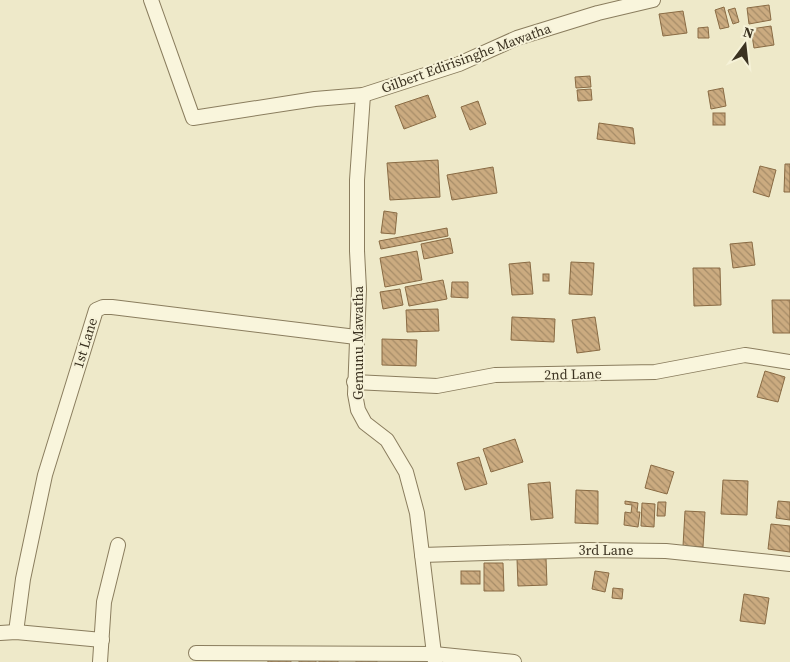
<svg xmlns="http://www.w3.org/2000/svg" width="790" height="662" font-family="'Source Serif 4',serif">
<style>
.building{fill:url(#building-back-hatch);stroke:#896b44}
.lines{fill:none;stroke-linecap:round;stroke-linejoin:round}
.minor-casing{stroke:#8a7d5e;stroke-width:16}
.minor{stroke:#f9f5dc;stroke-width:14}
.labels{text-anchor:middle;stroke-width:4;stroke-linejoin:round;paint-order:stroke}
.street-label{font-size:14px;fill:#3b3221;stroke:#f6f2d8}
</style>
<defs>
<pattern id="building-back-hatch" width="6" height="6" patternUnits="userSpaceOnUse" patternTransform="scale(1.25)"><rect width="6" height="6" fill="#cbab80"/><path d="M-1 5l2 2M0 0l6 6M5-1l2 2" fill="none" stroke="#a68c68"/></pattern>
</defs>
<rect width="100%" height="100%" fill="#eee9c9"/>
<g class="building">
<path d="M769,5L771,20L749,24L747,8Z"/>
<path d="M724,7L729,27L720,29L715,10Z"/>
<path d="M735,8L739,22L733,24L728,10Z"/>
<path d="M683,11L687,33L663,36L659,14Z"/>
<path d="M771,26L774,45L754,48L751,29Z"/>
<path d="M708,27L709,38H698V28Z"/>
<path d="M590,76L591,87L576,88L575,77Z"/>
<path d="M723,88L726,106L711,109L708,91Z"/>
<path d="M591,89L592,100L578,101L577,90Z"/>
<path d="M428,95L436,117L404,129L395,106Z"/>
<path d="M478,101L486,124L470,130L461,107Z"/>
<rect x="713" y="113" width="12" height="12"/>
<path d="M599,123L633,128L635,144L597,139Z"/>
<path d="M438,160L440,197L390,200L387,163Z"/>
<path d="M785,164H790V192H784Z"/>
<path d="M760,166L776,170L769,197L753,192Z"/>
<path d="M493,167L497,193L452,200L447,175Z"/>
<path d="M384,211L397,213L395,234L381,233Z"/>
<path d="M447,228L448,236L381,249L379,241Z"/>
<path d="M450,238L453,253L424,259L421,244Z"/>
<path d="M752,242L755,265L733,268L730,244Z"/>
<path d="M417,251L422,280L385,287L380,258Z"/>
<path d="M530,262L533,294L512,295L509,264Z"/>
<path d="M571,262L594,263L592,295L569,294Z"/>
<path d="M693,268H720L721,305L694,306Z"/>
<rect x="543" y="274" width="6" height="7"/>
<path d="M443,280L447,299L409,306L405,287Z"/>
<path d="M452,282H468V298L451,297Z"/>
<path d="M400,289L403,305L383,309L380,292Z"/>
<path d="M772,300H790V333H773Z"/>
<path d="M438,309L439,331L407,332L406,310Z"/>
<path d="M512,317L555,319L554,342L511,340Z"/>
<path d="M595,317L600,350L577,353L572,320Z"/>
<path d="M382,339L417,340L416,366L382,365Z"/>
<path d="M765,371L785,377L778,402L757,397Z"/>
<path d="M515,439L523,462L491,472L483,449Z"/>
<path d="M479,457L487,484L465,490L457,463Z"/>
<path d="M651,465L674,472L667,494L645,488Z"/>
<path d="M723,480L748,481L747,515L721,514Z"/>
<path d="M550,482L553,518L531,520L528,484Z"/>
<path d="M576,490L598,491V524L575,523Z"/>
<path d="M625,501L638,503L637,512H640L638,527L624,525L625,512L631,513L632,505L625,504Z"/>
<path d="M778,501L790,502V520L776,518Z"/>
<path d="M658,502H666L665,516H657Z"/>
<path d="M642,503L655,504L654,527L641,526Z"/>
<path d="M685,511L705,512L703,547L683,546Z"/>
<path d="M771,524L790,526V552L768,549Z"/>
<path d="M546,558L547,585L518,586L517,559Z"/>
<path d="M484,563H503L504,591H484Z"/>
<rect x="461" y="571" width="19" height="13"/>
<path d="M595,571L609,573L605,592L592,589Z"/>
<path d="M613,588L623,589L622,599L612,598Z"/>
<path d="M744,594L769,598L765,624L740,621Z"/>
<path d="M290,655L291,662H268L267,657Z"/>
<rect x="319" y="655" width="19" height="7"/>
<rect x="299" y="656" width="17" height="6"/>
<rect x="356" y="659" width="21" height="3"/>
</g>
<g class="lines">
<defs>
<g id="minor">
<path d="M151,0L193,118L315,99L363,95L459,64L517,38L598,13L653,0"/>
<path d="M363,95L357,180V251L359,289L355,394L358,410L365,423L387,440L406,472L417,513L435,662"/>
<path d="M354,382L437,386L495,375L655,372L745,355L790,362"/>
<path d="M422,555L588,550L666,551L790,564"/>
<path d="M16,632L23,579L45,475L96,310L103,307H112L356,337"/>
<path d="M0,633L16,632L102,640"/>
<path d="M196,653L434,654L514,662"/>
<path d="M100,662L104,602L118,545"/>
</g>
</defs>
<use href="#minor" class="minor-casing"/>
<use href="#minor" class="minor"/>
</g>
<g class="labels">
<g class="street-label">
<text transform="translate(466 58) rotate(-20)" y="5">Gilbert Edirisinghe Mawatha</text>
<text transform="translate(85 343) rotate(-73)" y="5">1st Lane</text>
<text transform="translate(358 343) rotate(-90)" y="5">Gemunu Mawatha</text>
<text transform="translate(573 374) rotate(-1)" y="5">2nd Lane</text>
<text x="606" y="555">3rd Lane</text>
</g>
</g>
<g transform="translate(745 45) rotate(15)" stroke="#f6f2d8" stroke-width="4" paint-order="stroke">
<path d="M0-4L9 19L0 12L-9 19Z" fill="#3b3221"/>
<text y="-8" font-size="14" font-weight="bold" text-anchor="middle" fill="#3b3221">N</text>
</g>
</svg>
